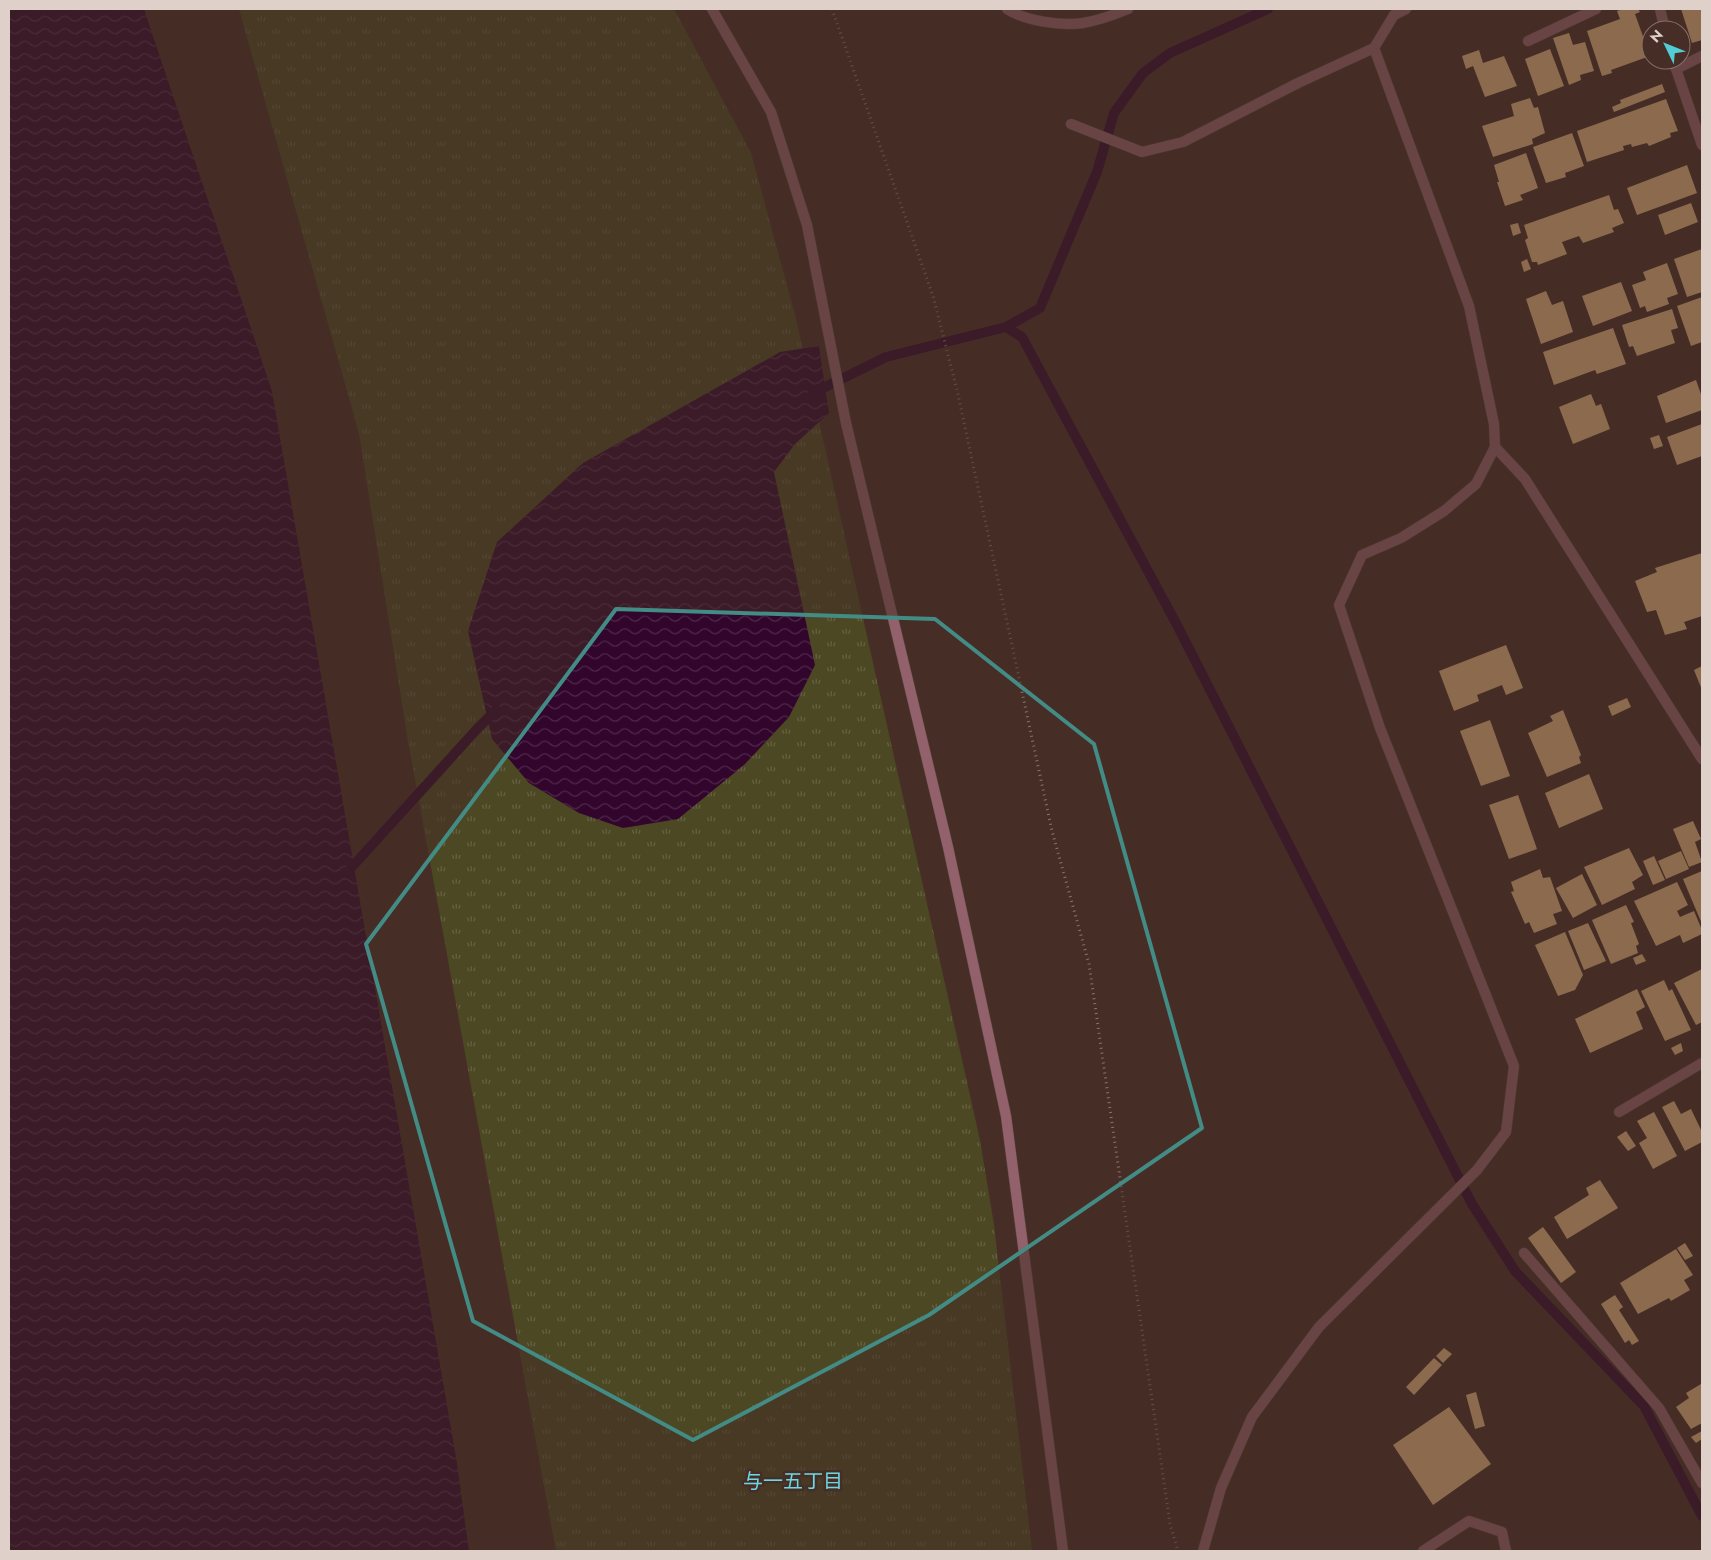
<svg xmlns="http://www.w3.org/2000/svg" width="1711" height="1560" font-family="Jost,'Noto Sans JP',sans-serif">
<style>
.park{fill:url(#park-tufts)}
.water{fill:url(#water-waves)}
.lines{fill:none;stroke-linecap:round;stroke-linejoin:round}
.stream{stroke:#32052d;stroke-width:10}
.building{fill:#e1b47d}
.lane-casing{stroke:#624b44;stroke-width:11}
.street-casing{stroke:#624b44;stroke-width:11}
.path{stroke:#8a756e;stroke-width:3;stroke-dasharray:1 4;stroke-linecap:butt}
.lane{stroke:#93616c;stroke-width:10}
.street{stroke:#93616c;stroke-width:10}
.marked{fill:none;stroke:#438c85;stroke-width:4;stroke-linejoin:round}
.labels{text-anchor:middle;stroke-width:5;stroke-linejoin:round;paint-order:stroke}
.neighbourhood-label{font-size:20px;fill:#6cd8e1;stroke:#462e26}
</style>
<defs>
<pattern id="park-tufts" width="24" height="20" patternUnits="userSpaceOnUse" patternTransform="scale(1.25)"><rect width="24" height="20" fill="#4c4823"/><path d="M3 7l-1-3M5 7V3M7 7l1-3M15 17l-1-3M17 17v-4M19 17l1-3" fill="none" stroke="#666142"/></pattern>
<pattern id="water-waves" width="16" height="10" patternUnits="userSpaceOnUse" patternTransform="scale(1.25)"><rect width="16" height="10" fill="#32052d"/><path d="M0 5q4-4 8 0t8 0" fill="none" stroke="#4f284a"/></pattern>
</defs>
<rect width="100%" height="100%" fill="#462e26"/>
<path class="park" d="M239,9H674L751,153L795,315L980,1140L994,1225L1032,1551H556L408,741L359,433Z"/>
<g class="water">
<path d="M9,9H144L272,391L457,1463L469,1551H9Z"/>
<path d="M819,346L829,413L795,444L774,472L815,665L789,717L744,765L678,819L623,828L579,813L529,783L492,739L468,631L497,542L583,463L780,352Z"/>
</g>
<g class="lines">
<g class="stream">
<path d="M1006,327L1022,337L1177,625L1472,1204L1515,1271L1644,1406L1702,1516"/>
<path d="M813,393L886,357L1006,327L1040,308L1097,172L1114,113L1143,73L1170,53L1268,9"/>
<path d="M351,868L477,729L496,710"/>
</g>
</g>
<g class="building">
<path d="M1623,9H1638L1640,12L1635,14L1650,56L1611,70L1612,73L1602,76L1587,31L1620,19L1617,11Z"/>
<path d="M1681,9H1702V40L1692,43Z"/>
<path d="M1569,33L1573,45L1585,42L1594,71L1580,75L1581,80L1569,85L1553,38Z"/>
<path d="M1550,49L1564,86L1538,96L1525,59Z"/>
<path d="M1479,50L1483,63L1504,56L1517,86L1485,97L1473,66L1466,69L1462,56Z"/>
<path d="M1662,84L1665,92L1614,112L1612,107L1621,103L1620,100Z"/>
<path d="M1530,98L1534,108L1538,107L1545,133L1532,139L1533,144L1493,157L1482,126L1514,116L1511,104Z"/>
<path d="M1666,99L1678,131L1670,133L1671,137L1649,146L1647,143L1632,147L1631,144L1623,146L1624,150L1587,162L1577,131Z"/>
<path d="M1572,133L1584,166L1565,173L1566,177L1546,183L1533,147Z"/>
<path d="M1526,153L1538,188L1520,195L1523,200L1505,206L1497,182H1499L1494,165Z"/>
<path d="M1687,165L1697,193L1637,215L1627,188Z"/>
<path d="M1609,195L1614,210L1618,209L1624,223L1612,228L1614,232L1583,243L1579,236L1562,242L1567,254L1538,265L1537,262H1532L1525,240L1528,238L1524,225Z"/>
<path d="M1691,203L1698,222L1665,235L1658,215Z"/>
<path d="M1518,223L1521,233L1513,236L1510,225Z"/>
<path d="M1702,249V292L1687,297L1674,259Z"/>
<path d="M1527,259L1531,269L1524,272L1521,262Z"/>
<path d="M1667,263L1678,294L1667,298L1669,304L1647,312L1645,306L1640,308L1632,285L1646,280L1643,272Z"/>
<path d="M1621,282L1632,311L1593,326L1582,296Z"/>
<path d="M1546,291L1552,305L1563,301L1573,332L1541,344L1526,299Z"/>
<path d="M1702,297V342L1691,346L1677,306Z"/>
<path d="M1672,309L1678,328L1671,330L1675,343L1637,356L1633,346L1629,347L1622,325Z"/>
<path d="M1613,328L1626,364L1597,374L1595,370L1554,385L1543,352Z"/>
<path d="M1696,380L1702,397V410L1666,423L1657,396Z"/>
<path d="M1591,394L1596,406L1601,404L1610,429L1573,444L1559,407Z"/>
<path d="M1702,424V456L1677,465L1667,437Z"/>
<path d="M1659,435L1663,446L1654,449L1650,438Z"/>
<path d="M1702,553V616L1684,622L1687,629L1665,635L1656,610L1647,612L1635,581L1657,572L1655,568Z"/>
<path d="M1506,645L1523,688L1506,695L1502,685L1477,695L1479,701L1454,711L1439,671Z"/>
<path d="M1702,666V690L1694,670Z"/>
<path d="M1627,698L1631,707L1612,716L1608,706Z"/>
<path d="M1563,710L1581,755L1579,757L1581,763L1547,777L1528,733L1553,721L1550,716Z"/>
<path d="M1490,720L1510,776L1481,786L1460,731Z"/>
<path d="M1589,774L1603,809L1559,828L1545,793Z"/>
<path d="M1518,795L1537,849L1509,859L1489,805Z"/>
<path d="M1693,821L1701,839L1695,842L1702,862L1689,867L1673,829Z"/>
<path d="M1629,848L1643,875L1632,882L1635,889L1602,905L1584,867Z"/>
<path d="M1681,851L1689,869L1666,879L1658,861Z"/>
<path d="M1654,856L1665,880L1653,885L1643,861Z"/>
<path d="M1540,869L1543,878L1550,877L1562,911L1553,914L1557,924L1534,933L1529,922L1525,924L1511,892L1514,891L1511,882Z"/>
<path d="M1702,871V924L1683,879Z"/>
<path d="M1582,874L1597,905L1573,918L1556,888Z"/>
<path d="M1677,882L1688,905L1677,911L1680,917L1694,911L1702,930V934L1683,943L1680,935L1656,946L1634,901Z"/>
<path d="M1626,905L1634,922L1631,923L1639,944L1636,946L1638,953L1611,964L1592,920Z"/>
<path d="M1588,923L1606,961L1584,970L1568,931Z"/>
<path d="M1565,932L1583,975L1575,990L1558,996L1535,945Z"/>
<path d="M1642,954L1646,961L1636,965L1633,958Z"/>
<path d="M1702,969V1022L1696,1025L1674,983Z"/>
<path d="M1664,980L1669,991L1672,989L1691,1030L1665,1041L1641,991Z"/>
<path d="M1637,989L1645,1007L1636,1012L1643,1029L1590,1053L1575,1019Z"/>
<path d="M1681,1043L1683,1051L1675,1055L1671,1048Z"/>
<path d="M1674,1101L1681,1114L1691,1109L1702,1132V1142L1685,1151L1662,1107Z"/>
<path d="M1654,1112L1677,1156L1653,1169L1639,1143L1647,1138L1637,1121Z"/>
<path d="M1626,1131L1636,1146L1628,1151L1617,1137Z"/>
<path d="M1600,1180L1618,1208L1567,1239L1554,1217L1589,1195L1586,1188Z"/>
<path d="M1543,1227L1576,1272L1561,1283L1528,1238Z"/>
<path d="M1685,1243L1693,1256L1685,1260L1677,1248Z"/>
<path d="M1676,1249L1693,1275L1684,1280L1690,1290L1671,1301L1669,1298L1638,1314L1620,1283Z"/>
<path d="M1615,1295L1623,1307L1619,1310L1639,1341L1632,1345L1629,1340L1625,1343L1601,1304Z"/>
<path d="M1444,1348L1452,1354L1443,1363L1436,1356Z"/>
<path d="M1434,1358L1442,1365L1414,1395L1406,1387Z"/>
<path d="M1701,1384L1702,1387V1423L1691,1429L1676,1407L1689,1398L1686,1393Z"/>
<path d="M1476,1392L1485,1426L1475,1429L1466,1395Z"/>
<path d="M1449,1407L1491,1464L1433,1505L1393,1445Z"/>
<path d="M1702,1431V1439L1696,1443L1691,1437Z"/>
</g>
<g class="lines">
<defs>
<path id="lane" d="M1007,9C1025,21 1061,26 1083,23C1095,21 1116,14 1128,9"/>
<g id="street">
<path d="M712,9L771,112L807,225L846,423L948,847L1006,1116L1063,1551"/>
<path d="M1660,9L1665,30"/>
<path d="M1528,41L1596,9"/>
<path d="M1673,60L1702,145"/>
<path d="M1676,69L1702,56"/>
<path d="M1071,124L1142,152L1183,142L1298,83L1374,48L1394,15L1406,9"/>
<path d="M1495,447L1525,479L1702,759"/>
<path d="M1619,1112L1702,1063"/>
<path d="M1524,1253L1659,1408L1702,1483"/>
<path d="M1203,1551L1221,1488L1252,1417L1319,1327L1477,1170L1506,1132L1514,1066L1380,728L1339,605L1362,555L1401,538L1444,511L1476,484L1495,447L1494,424L1469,306L1374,48"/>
<path d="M1423,1551L1469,1521L1502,1532L1506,1551"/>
</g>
</defs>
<use href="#lane" class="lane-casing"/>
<use href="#street" class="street-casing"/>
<path class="path" d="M832,9L933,296L957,390L1052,831L1089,964L1170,1524L1178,1551"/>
<use href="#lane" class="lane"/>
<use href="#street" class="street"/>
</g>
<path d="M0 0H1711V1560H0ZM616,609L935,619L1094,744L1202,1128L929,1315L693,1440L473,1321L366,944Z" fill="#462e26" fill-opacity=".55" fill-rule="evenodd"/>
<path class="marked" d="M616,609L935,619L1094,744L1202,1128L929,1315L693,1440L473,1321L366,944Z"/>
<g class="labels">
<g class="neighbourhood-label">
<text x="793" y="1488">与一五丁目</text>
</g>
</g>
<rect width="1711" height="1560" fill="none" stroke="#e0d0ca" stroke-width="20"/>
<g transform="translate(1666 45) rotate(313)"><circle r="24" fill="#462e26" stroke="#846f68"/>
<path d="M0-4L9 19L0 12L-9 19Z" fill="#52ccd5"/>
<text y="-8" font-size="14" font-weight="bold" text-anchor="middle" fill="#e0d0ca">N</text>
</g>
</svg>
